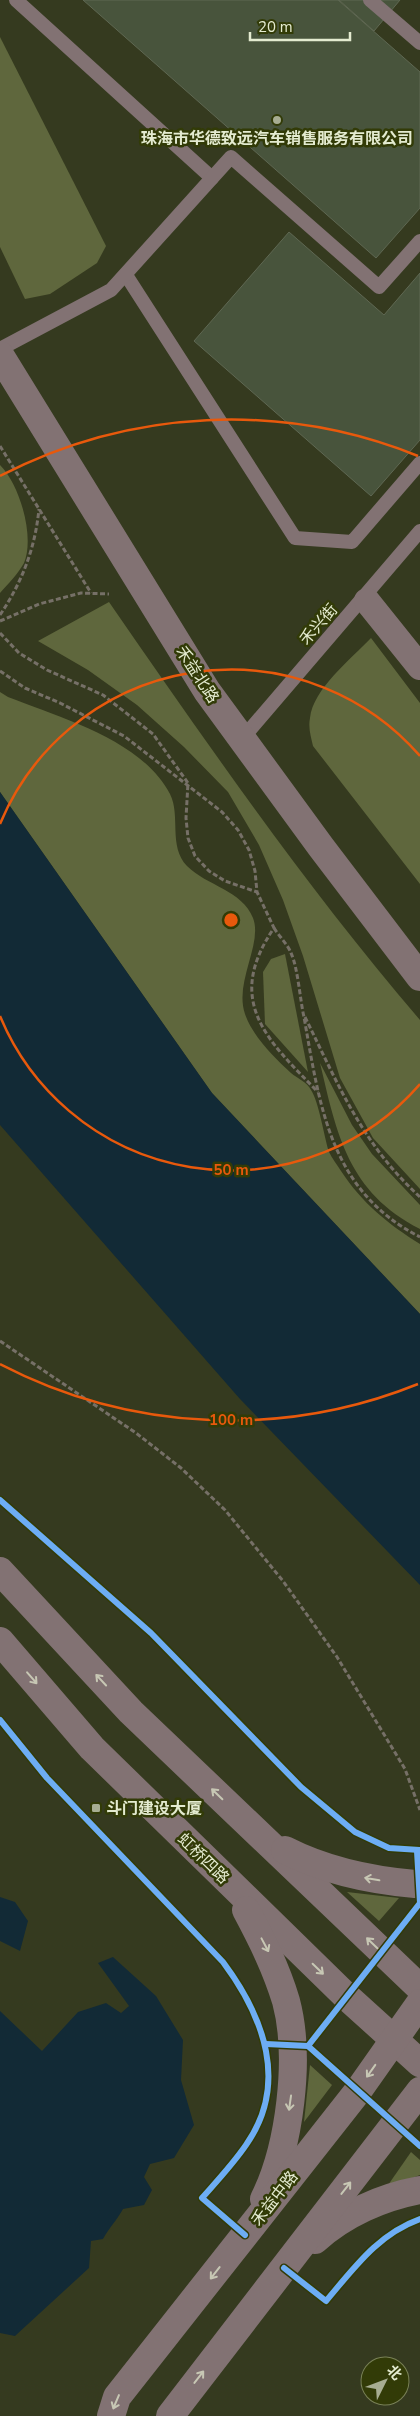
<svg xmlns="http://www.w3.org/2000/svg" width="420" height="2416" font-family="'Nunito Sans','Noto Sans SC',sans-serif">
<style>
.green{fill:#5f673d}
.water{fill:#122a36}
.building{fill:#48543c;stroke:#5f6853}
.lines{fill:none;stroke-linecap:round;stroke-linejoin:round}
.path{stroke:#767067;stroke-width:3;stroke-dasharray:5 2.5;stroke-linecap:butt}
.service{stroke:#827273;stroke-width:14}
.minor{stroke:#827273;stroke-width:26}
.tertiary{stroke:#827273;stroke-width:28}
.cycleway-casing{stroke:#323b07;stroke-width:9}
.cycleway{stroke:#6dadf4;stroke-width:6}
.oneway{stroke:#c7c7b4}
.ring{fill:none;stroke:#e8590c;stroke-width:2.5}
.poi-dot{fill:#a7ad92;stroke:#323b07;stroke-width:2}
.labels{text-anchor:middle;stroke-width:5;stroke-linejoin:round;paint-order:stroke}
.poi-label{font-size:16px;font-weight:bold;fill:#e4ebd0;stroke:#323b07}
.street-label{font-size:16px;fill:#e4ebd0;stroke:#323b07}
.centre{fill:#e8590c;stroke:#323b07;stroke-width:2.5}
.ring-label{font-size:15px;text-anchor:middle;font-weight:bold;fill:#e8590c;stroke:#323b07;stroke-width:5;stroke-linejoin:round;paint-order:stroke}
</style>
<rect width="100%" height="100%" fill="#353a1f"/>
<g class="green">
<path d="M0,37L106,246L97,263L50,294L25,299L0,247Z"/>
<path d="M0,465C20,485 35,537 24,563C18,574 8,584 0,593Z"/>
<path d="M109,602C208,745 307,888 420,1020V1189L373,1138L340,1078L303,956L283,900L259,845L228,792L184,747L137,705L88,670L38,641Z"/>
<path d="M371,638L420,703V884L313,746C311,737 308,728 310,718C313,689 351,659 371,638Z"/>
<path d="M0,692L8,697C61,718 142,740 170,794C181,816 168,846 187,866C207,886 242,890 253,918C263,944 234,982 245,1014C253,1037 274,1057 291,1073C297,1078 308,1083 311,1090C319,1102 324,1136 329,1152C332,1158 337,1165 341,1171C362,1203 388,1224 420,1244V1314L212,1093L0,792Z"/>
<path d="M285,954L308,1072L265,1024L263,972L271,959Z"/>
<path d="M320,1063L352,1125L372,1154L420,1205V1229C348,1192 337,1135 320,1063Z"/>
<path d="M347,1892L399,1898L379,1921Z"/>
<path d="M310,2065L332,2085L304,2122Z"/>
<path d="M411,2152L420,2160V2175L386,2188Z"/>
</g>
<g class="water">
<path d="M0,792L212,1093L420,1314V1585L240,1399L0,1125Z"/>
<path d="M0,1897L15,1902L28,1921L20,1951L0,1941Z"/>
<path d="M113,1957L156,1996L183,2040L181,2080L194,2125L174,2158L150,2164L144,2177L152,2190L144,2205L123,2209C117,2220 109,2228 103,2239L91,2241L89,2268L15,2336L0,2333V2011L42,2051L78,2012L106,2003L121,2013L129,2006L98,1963Z"/>
</g>
<g class="building">
<path d="M83,0H338L420,72V208L376,258Z"/>
<path d="M339,0H400L374,31Z"/>
<path d="M289,232L384,315L420,273V440L371,496L194,341Z"/>
</g>
<g class="lines">
<g class="path">
<path d="M0,446L91,593"/>
<path d="M0,615C22,582 35,549 39,509"/>
<path d="M0,621L39,604L81,593L109,594"/>
<path d="M0,633L19,653L47,670L103,695L153,734L188,783L186,818L188,838L195,856L209,871L225,881L257,892"/>
<path d="M0,671L25,688L60,703L124,736L222,812L238,830L249,850L255,871L257,892L274,928C224,1001 267,1040 318,1092"/>
<path d="M274,928C279,936 288,945 291,953C298,968 300,1000 304,1017C320,1107 330,1191 420,1237"/>
<path d="M305,1017C339,1086 362,1144 420,1197"/>
<path d="M0,1341L136,1433L181,1468L225,1510L283,1581L337,1657L405,1769L420,1810"/>
</g>
<g class="service">
<path d="M16,0L212,178"/>
<path d="M370,0L420,43"/>
<path d="M126,275L295,538L352,542L420,463"/>
<path d="M0,349L111,290L231,157L379,287L420,241"/>
<path d="M242,739L420,531"/>
</g>
<path class="minor" d="M367,601L420,667"/>
<g class="tertiary">
<path d="M0,355L207,691L321,847L420,977"/>
<path d="M0,1571L131,1712L420,1988"/>
<path d="M0,1641L92,1748L347,1997L420,2063"/>
<path d="M285,1850C326,1871 369,1880 415,1884L420,1883"/>
<path d="M246,1910C262,1940 276,1968 286,2001C301,2057 290,2147 264,2199"/>
<path d="M315,2240C344,2214 382,2197 420,2190"/>
<path d="M111,2416L117,2397L358,2091L420,2003"/>
<path d="M170,2416L420,2091"/>
</g>
<defs>
<g id="cycleway">
<path d="M0,1500L151,1633L301,1787L355,1832L389,1848L420,1850"/>
<path d="M0,1720L47,1778L223,1962C264,2017 289,2084 246,2145C233,2164 217,2181 202,2198L245,2235"/>
<path d="M266,2044L308,2046L420,2146"/>
<path d="M308,2046L420,1903L417,1851"/>
<path d="M284,2268L326,2301C354,2268 378,2234 420,2219"/>
</g>
</defs>
<use href="#cycleway" class="cycleway-casing"/>
<use href="#cycleway" class="cycleway"/>
</g>
<defs><path id="oneway-shaft" d="M-6 0H5M1.5-3L5.5 0L1.5 3" fill="none" stroke-width="1.6" stroke-linecap="round" stroke-linejoin="round" transform="scale(1.25)"/></defs>
<g class="oneway">
<use href="#oneway-shaft" transform="translate(32 1678) rotate(49)"/>
<use href="#oneway-shaft" transform="translate(101 1680) rotate(-133)"/>
<use href="#oneway-shaft" transform="translate(217 1794) rotate(-136)"/>
<use href="#oneway-shaft" transform="translate(372 1879) rotate(-170)"/>
<use href="#oneway-shaft" transform="translate(372 1943) rotate(-136)"/>
<use href="#oneway-shaft" transform="translate(265 1945) rotate(62)"/>
<use href="#oneway-shaft" transform="translate(318 1969) rotate(44)"/>
<use href="#oneway-shaft" transform="translate(371 2071) rotate(125)"/>
<use href="#oneway-shaft" transform="translate(290 2103) rotate(98)"/>
<use href="#oneway-shaft" transform="translate(346 2188) rotate(-52)"/>
<use href="#oneway-shaft" transform="translate(215 2273) rotate(128)"/>
<use href="#oneway-shaft" transform="translate(199 2377) rotate(-52)"/>
<use href="#oneway-shaft" transform="translate(116 2402) rotate(113)"/>
</g>
<g class="ring">
<path d="M420 1084A250 250 0 0 1 0 1016M0 824A250 250 0 0 1 420 756"/>
<path d="M418 1384A500 500 0 0 1 0 1364M0 476A500 500 0 0 1 418 456"/>
</g>
<g class="poi-dot">
<circle cx="277" cy="120" r="5"/>
<rect x="91" y="1803" width="10" height="10" rx="2.5"/>
</g>
<g class="labels">
<g class="poi-label">
<text x="277" y="144">珠海市华德致远汽车销售服务有限公司</text>
<text x="106" y="1814" text-anchor="start">斗门建设大厦</text>
</g>
<g class="street-label">
<text transform="translate(318 624) rotate(-49)" y="6">禾兴街</text>
<text transform="translate(198 674) rotate(57)" y="6">禾益北路</text>
<text transform="translate(204 1858) rotate(44)" y="6">虹桥四路</text>
<text transform="translate(274 2198) rotate(-52)" y="6">禾益中路</text>
</g>
</g>
<circle cx="231" cy="920" r="8" class="centre"/>
<g class="ring-label">
<text x="231" y="1175">50 m</text>
<text x="231" y="1425">100 m</text>
</g>
<g transform="translate(385 2381) rotate(48)"><circle r="24" fill="#323b07" stroke="#798157"/>
<path d="M0-4L9 19L0 12L-9 19Z" fill="#a7ad92"/>
<text y="-8" font-size="14" font-weight="bold" text-anchor="middle" fill="#e4ebd0">北</text>
</g>
<path d="M250 32v8h100v-8" fill="none" stroke="#e4ebd0" stroke-width="2.5"/>
<text x="258" y="32" font-size="15" fill="#e4ebd0" stroke="#323b07" stroke-width="4" paint-order="stroke">20 m</text>
</svg>
